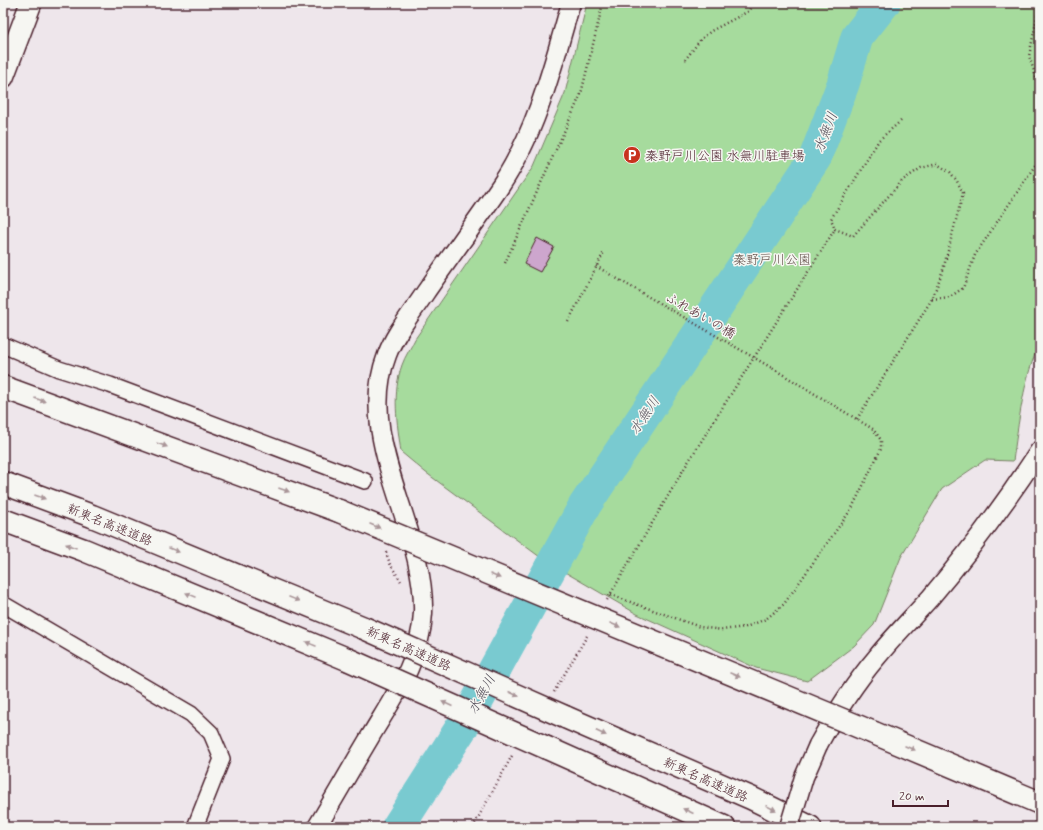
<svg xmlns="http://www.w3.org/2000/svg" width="1043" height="830" font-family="Mynerve,'Klee One',sans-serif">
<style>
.green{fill:#a6db9d;stroke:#787d64}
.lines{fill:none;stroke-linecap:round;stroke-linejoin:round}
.river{stroke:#79cad0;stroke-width:33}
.building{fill:#cda6cd;stroke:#4a1f2b}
.minor-casing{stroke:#4a1f2b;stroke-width:18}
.tertiary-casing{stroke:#4a1f2b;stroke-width:21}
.secondary-casing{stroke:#4a1f2b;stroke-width:24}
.motorway-casing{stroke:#4a1f2b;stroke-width:25}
.path{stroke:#4a1f2b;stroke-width:2.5;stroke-dasharray:1 3;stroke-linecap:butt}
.minor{stroke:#f6f6f2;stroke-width:15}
.tertiary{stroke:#f6f6f2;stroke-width:18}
.secondary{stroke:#f6f6f2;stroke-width:21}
.motorway{stroke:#f6f6f2;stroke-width:22}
.tertiary-bridge-casing{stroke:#4a1f2b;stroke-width:21;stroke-linecap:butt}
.motorway-bridge-casing{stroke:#4a1f2b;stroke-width:25;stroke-linecap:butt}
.path-bridge{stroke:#4a1f2b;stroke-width:2.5;stroke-dasharray:1 3;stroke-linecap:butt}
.tertiary-bridge{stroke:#f6f6f2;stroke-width:18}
.motorway-bridge{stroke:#f6f6f2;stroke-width:22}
.oneway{fill:#a99598}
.labels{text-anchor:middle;stroke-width:3;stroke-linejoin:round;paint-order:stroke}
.poi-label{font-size:13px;fill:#4a1f2b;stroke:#f6f6f2;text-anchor:start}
.park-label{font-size:13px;fill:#614e48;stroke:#f6f6f2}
.street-label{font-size:13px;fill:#4a1f2b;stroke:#f6f6f2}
.water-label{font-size:14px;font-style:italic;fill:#58525d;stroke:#f6f6f2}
</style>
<rect width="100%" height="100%" fill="#eee6eb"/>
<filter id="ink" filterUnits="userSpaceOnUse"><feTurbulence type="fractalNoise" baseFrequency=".025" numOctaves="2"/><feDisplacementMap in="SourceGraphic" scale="8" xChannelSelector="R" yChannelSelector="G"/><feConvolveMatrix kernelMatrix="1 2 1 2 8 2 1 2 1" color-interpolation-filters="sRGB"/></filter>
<g filter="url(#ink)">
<path class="green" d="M587,3H1040V344C1024,373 1018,427 1013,461L985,460L942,489L901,557L874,625L854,646L807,681L756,668L637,614L544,560L425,472L401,452C397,423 392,393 402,365C405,356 411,348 415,339L534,166L565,93Z"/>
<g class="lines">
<path class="river" d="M398,827L469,716L585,505L815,158L843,84L857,37L884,3"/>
</g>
<path class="building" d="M537,238L554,247L540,272L524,264Z"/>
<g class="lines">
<defs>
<g id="minor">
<path d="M3,345L59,369L110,385L365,481"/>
<path d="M3,604L191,714L211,733L222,759L195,827"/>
</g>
<g id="tertiary">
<path d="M818,745C835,714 854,684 877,657C893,637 912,618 930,598C970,551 1006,502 1040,450"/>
<path d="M317,827C335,797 352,767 370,737C393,698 421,660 423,613C426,528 354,440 387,355C395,333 412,313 425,293C450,257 476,222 501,185C537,131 553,65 571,3"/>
</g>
<path id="secondary" d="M3,77L31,3"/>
<g id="motorway">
<path d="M3,387L339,511"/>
<path d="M3,483L92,516L364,628"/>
<path d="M3,520L84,550L347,659"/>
<path d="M565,717L751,798L810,827"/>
<path d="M874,733L1040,803"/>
<path d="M547,748L724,827"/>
</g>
</defs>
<use href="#minor" class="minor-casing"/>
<use href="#tertiary" class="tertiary-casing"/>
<use href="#secondary" class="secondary-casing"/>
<use href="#motorway" class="motorway-casing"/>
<g class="path">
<path d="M1040,3L1029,56L1040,89"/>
<path d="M685,60L701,39L711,31L749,11L751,6L749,3"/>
<path d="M505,263L581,94L603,3"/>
<path d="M596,266L621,281"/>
<path d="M932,299L950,297L963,288L975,255L1040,158"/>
<path d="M568,322L604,252"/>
<path d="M857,419L932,299L943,270L963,193L957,181L950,172L937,164L921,168L903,180L853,236L835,229L831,219L879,140L902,120"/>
<path d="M386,552L390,564L402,583"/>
<path d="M611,595L700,627L722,630L746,627L766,619L784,604L852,508L881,449V440L873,429L772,368"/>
<path d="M607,600L685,467L835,229"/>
<path d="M554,692L587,636"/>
<path d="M473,827L513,754"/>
</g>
<use href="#minor" class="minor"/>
<use href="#tertiary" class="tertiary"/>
<use href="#secondary" class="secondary"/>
<use href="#motorway" class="motorway"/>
<defs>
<path id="tertiary-bridge" d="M789,827L804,777L818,745"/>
<g id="motorway-bridge">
<path d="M339,511L874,733"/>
<path d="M364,628L565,717"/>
<path d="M347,659L547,748"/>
</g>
</defs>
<use href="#tertiary-bridge" class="tertiary-bridge-casing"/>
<use href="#motorway-bridge" class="motorway-bridge-casing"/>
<path class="path-bridge" d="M621,281L772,368"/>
<use href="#tertiary-bridge" class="tertiary-bridge"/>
<use href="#motorway-bridge" class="motorway-bridge"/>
</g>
<defs><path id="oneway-solid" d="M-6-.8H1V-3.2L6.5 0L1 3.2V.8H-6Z"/></defs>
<g class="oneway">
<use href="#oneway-solid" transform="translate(40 400) rotate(20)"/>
<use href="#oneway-solid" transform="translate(162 445) rotate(20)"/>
<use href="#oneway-solid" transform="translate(284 490) rotate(20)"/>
<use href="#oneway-solid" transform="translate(40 497) rotate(20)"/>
<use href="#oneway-solid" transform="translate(375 526) rotate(23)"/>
<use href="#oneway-solid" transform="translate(71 546) rotate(-160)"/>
<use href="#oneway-solid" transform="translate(174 550) rotate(22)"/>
<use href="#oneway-solid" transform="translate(495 576) rotate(23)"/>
<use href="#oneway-solid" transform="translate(191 595) rotate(-158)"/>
<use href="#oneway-solid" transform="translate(294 599) rotate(22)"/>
<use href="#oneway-solid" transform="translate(615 625) rotate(23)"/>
<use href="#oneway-solid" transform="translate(311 644) rotate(-158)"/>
<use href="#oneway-solid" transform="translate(735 675) rotate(23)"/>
<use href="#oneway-solid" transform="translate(514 694) rotate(24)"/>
<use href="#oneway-solid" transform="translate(447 704) rotate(-156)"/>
<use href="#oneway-solid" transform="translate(601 733) rotate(24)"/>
<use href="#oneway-solid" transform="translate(910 748) rotate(23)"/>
<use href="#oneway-solid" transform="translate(771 808) rotate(26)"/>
<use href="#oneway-solid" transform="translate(688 811) rotate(-156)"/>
</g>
</g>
<defs>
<symbol id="parking-disc" viewBox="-11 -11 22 22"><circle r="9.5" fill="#c8321e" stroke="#f6f6f2"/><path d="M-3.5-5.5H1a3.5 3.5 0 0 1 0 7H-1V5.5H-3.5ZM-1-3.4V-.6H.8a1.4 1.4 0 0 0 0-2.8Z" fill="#fff"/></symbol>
</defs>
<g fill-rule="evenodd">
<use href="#parking-disc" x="622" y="145" width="20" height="20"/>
</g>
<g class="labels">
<g class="poi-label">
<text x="645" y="160">秦野戸川公園 水無川駐車場</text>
</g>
<g class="park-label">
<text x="772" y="264">秦野戸川公園</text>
</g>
<g class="street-label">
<text transform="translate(701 315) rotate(30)" y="5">ふれあいの橋</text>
<text transform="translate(110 524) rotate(22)" y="5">新東名高速道路</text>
<text transform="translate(409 648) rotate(24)" y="5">新東名高速道路</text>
<text transform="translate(706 779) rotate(24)" y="5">新東名高速道路</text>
</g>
<g class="water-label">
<text transform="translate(825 132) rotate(-69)" y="5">水無川</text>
<text transform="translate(644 415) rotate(-56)" y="5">水無川</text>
<text transform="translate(481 694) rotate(-61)" y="5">水無川</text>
</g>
</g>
<rect width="1043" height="830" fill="none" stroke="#f6f6f2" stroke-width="16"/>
<rect x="8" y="8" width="1027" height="814" fill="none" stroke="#4a1f2b" stroke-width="1.5" filter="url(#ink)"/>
<path d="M893 800v6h55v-6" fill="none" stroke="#4a1f2b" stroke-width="2"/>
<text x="899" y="800" font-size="12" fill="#4a1f2b" stroke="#f6f6f2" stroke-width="3" paint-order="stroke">20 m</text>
</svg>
